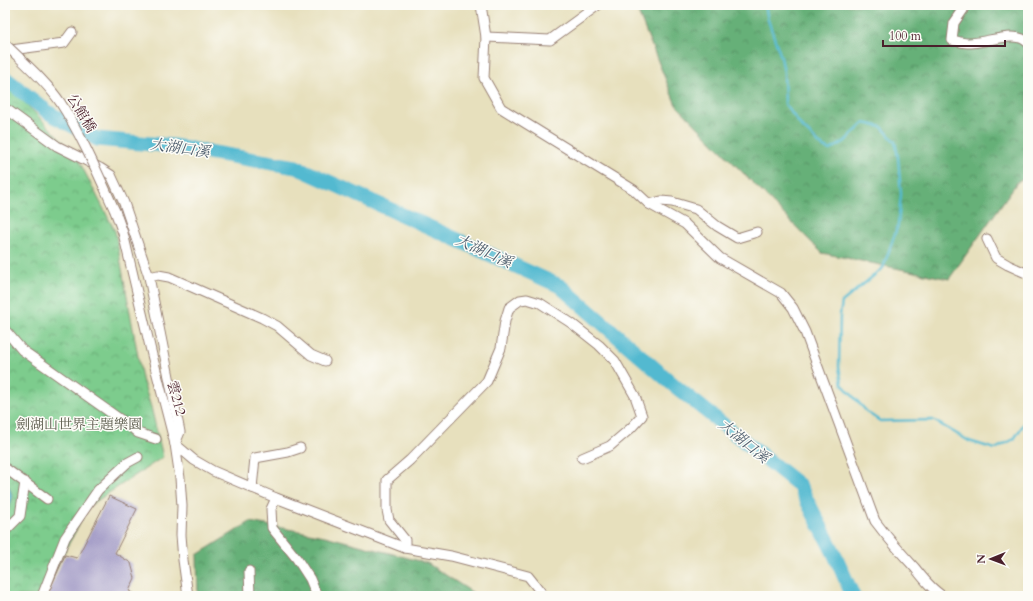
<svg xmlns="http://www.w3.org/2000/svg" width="1033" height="601" font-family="Cardo,'Noto Serif TC',serif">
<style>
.forest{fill:url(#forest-crowns);stroke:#586852}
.park{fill:url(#park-crowns);stroke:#64765c}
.water{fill:#52b9d0;stroke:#4e6c7e}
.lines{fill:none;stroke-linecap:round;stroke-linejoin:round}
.stream{stroke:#52b9d0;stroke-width:2.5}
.river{stroke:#52b9d0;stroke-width:15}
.building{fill:#a7a0c9}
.minor-casing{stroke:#988074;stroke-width:11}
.minor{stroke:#fff;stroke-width:9}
.minor-bridge-casing{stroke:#988074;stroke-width:11;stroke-linecap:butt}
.minor-bridge{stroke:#fff;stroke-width:9}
.labels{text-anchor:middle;stroke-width:3;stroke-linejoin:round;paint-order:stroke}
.street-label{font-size:14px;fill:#4a1f2b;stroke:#fdfcf7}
.park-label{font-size:14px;fill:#5c5c4d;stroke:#fdfcf7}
.water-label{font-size:15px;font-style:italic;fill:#4d5d6d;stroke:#fdfcf7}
</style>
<defs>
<pattern id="forest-crowns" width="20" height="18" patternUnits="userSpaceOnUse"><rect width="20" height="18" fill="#66b078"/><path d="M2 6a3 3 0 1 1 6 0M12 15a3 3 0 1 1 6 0" fill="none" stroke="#568f63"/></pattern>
<pattern id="park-crowns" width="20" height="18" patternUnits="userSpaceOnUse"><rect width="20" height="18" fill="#7dcc8d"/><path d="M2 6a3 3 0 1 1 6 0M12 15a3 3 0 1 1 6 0" fill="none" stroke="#68a573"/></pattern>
</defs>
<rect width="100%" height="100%" fill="#fdfcf7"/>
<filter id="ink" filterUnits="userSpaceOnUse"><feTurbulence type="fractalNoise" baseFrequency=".025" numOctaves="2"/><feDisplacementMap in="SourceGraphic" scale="8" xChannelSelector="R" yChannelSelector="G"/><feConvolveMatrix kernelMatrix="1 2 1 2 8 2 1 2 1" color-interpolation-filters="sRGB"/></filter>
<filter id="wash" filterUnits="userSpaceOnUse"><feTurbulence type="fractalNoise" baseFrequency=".012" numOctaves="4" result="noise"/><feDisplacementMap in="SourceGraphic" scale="16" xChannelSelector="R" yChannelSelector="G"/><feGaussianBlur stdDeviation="0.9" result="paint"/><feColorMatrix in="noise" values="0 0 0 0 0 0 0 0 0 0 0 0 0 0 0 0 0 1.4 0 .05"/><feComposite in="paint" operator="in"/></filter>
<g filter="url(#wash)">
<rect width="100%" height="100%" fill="#e7e0bd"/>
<g class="forest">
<path d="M635,5H1028V179L1018,181L949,279L822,253L676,105Z"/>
<path d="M250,522L325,536L427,563L478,596H198L197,555Z"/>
</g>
<path class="park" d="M5,82L76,155L115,231L134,334L142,379L151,407L163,457L89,506L59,562L45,596H5Z"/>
<path class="water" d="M5,480C12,492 16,500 5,512Z"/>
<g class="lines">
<path class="stream" d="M765,5L768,20L781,57L784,72L785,104L801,126L823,147L830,150L844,142L864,123L882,127L895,142L898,157L901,194L898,225L883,268L842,302L840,315L839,367L842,384L868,413L880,421L933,420L969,441L995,449L1014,439L1025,422L1028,421"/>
<path class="river" d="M5,78L49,113L97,139L173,146L296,167L560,286L676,387L799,485L834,553L853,596"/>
</g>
<g id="blocks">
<path class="building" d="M109,496L137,509L115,553L131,563L135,578L129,591L140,596H47L65,555L77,558Z"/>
</g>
</g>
<g filter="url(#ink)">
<use href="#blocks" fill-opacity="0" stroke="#988074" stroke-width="1"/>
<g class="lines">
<defs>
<g id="minor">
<path d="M481,5L486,37L484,78L501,108L634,190L649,204L685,224L720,258L781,293L793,308L805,332L875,521C887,537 901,553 915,568C923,578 932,590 943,596"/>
<path d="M964,5L963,10L954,23L952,40C957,41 962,43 967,43C983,44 1017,29 1028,43"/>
<path d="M486,37L550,40L598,5"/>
<path d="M11,50L64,43L72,32"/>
<path d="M5,108L57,146L81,158L100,168L111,175L124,203L149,277L180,432L175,444"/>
<path d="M649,204L661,201L672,202L696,209L717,226L737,238L757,232"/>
<path d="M115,211L123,233L152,355L175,444L180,478L182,506L181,535L183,560L188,596"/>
<path d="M987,239L996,258L1008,265L1028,274"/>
<path d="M149,277L158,275L169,277L262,318L277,326L311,355L325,361"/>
<path d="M5,330L22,350L131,427L138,433L156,439"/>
<path d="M175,444L194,460L213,471L276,498L405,548L451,556L528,576L544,596"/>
<path d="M5,468L47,499"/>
<path d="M252,488L255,458L288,452L300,448"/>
<path d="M276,498L271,509L272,528L297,559L310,579L317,596"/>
<path d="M5,531L20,516L25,482"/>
<path d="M405,548V540L389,520L387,510V480L410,460L487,381L501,348L505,321L509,308L520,300L527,299L540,303L571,323L599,345L615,361L635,396L642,416L631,428L610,446L582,458"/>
<path d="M249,571L250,596"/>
<path d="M42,596L65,538L98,490L127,463L138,457"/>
</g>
</defs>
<use href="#minor" class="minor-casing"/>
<use href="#minor" class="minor"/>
<defs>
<path id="minor-bridge" d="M5,44C23,62 46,81 60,102C82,136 98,174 115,211"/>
</defs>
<use href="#minor-bridge" class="minor-bridge-casing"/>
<use href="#minor-bridge" class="minor-bridge"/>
</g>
</g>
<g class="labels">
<g class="street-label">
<text transform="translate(82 113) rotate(59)" y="5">公館橋</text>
<text transform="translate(177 398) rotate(75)" y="5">雲212</text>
</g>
<g class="park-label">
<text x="79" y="429">劍湖山世界主題樂園</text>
</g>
<g class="water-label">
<text transform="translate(180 148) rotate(8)" y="5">大湖口溪</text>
<text transform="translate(484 251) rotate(24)" y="5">大湖口溪</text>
<text transform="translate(744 441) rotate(39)" y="5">大湖口溪</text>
</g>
</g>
<rect width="1033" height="601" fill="none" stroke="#fdfcf7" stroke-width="20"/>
<g transform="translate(991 559) rotate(269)" stroke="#fdfcf7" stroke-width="3" paint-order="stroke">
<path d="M0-3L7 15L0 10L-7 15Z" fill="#4a1f2b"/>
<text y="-6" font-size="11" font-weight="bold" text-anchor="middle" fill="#4a1f2b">N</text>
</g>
<path d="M883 40v6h122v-6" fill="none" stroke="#4a1f2b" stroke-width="2"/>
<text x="889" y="40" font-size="12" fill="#4a1f2b" stroke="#fdfcf7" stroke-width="3" paint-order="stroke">100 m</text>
</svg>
